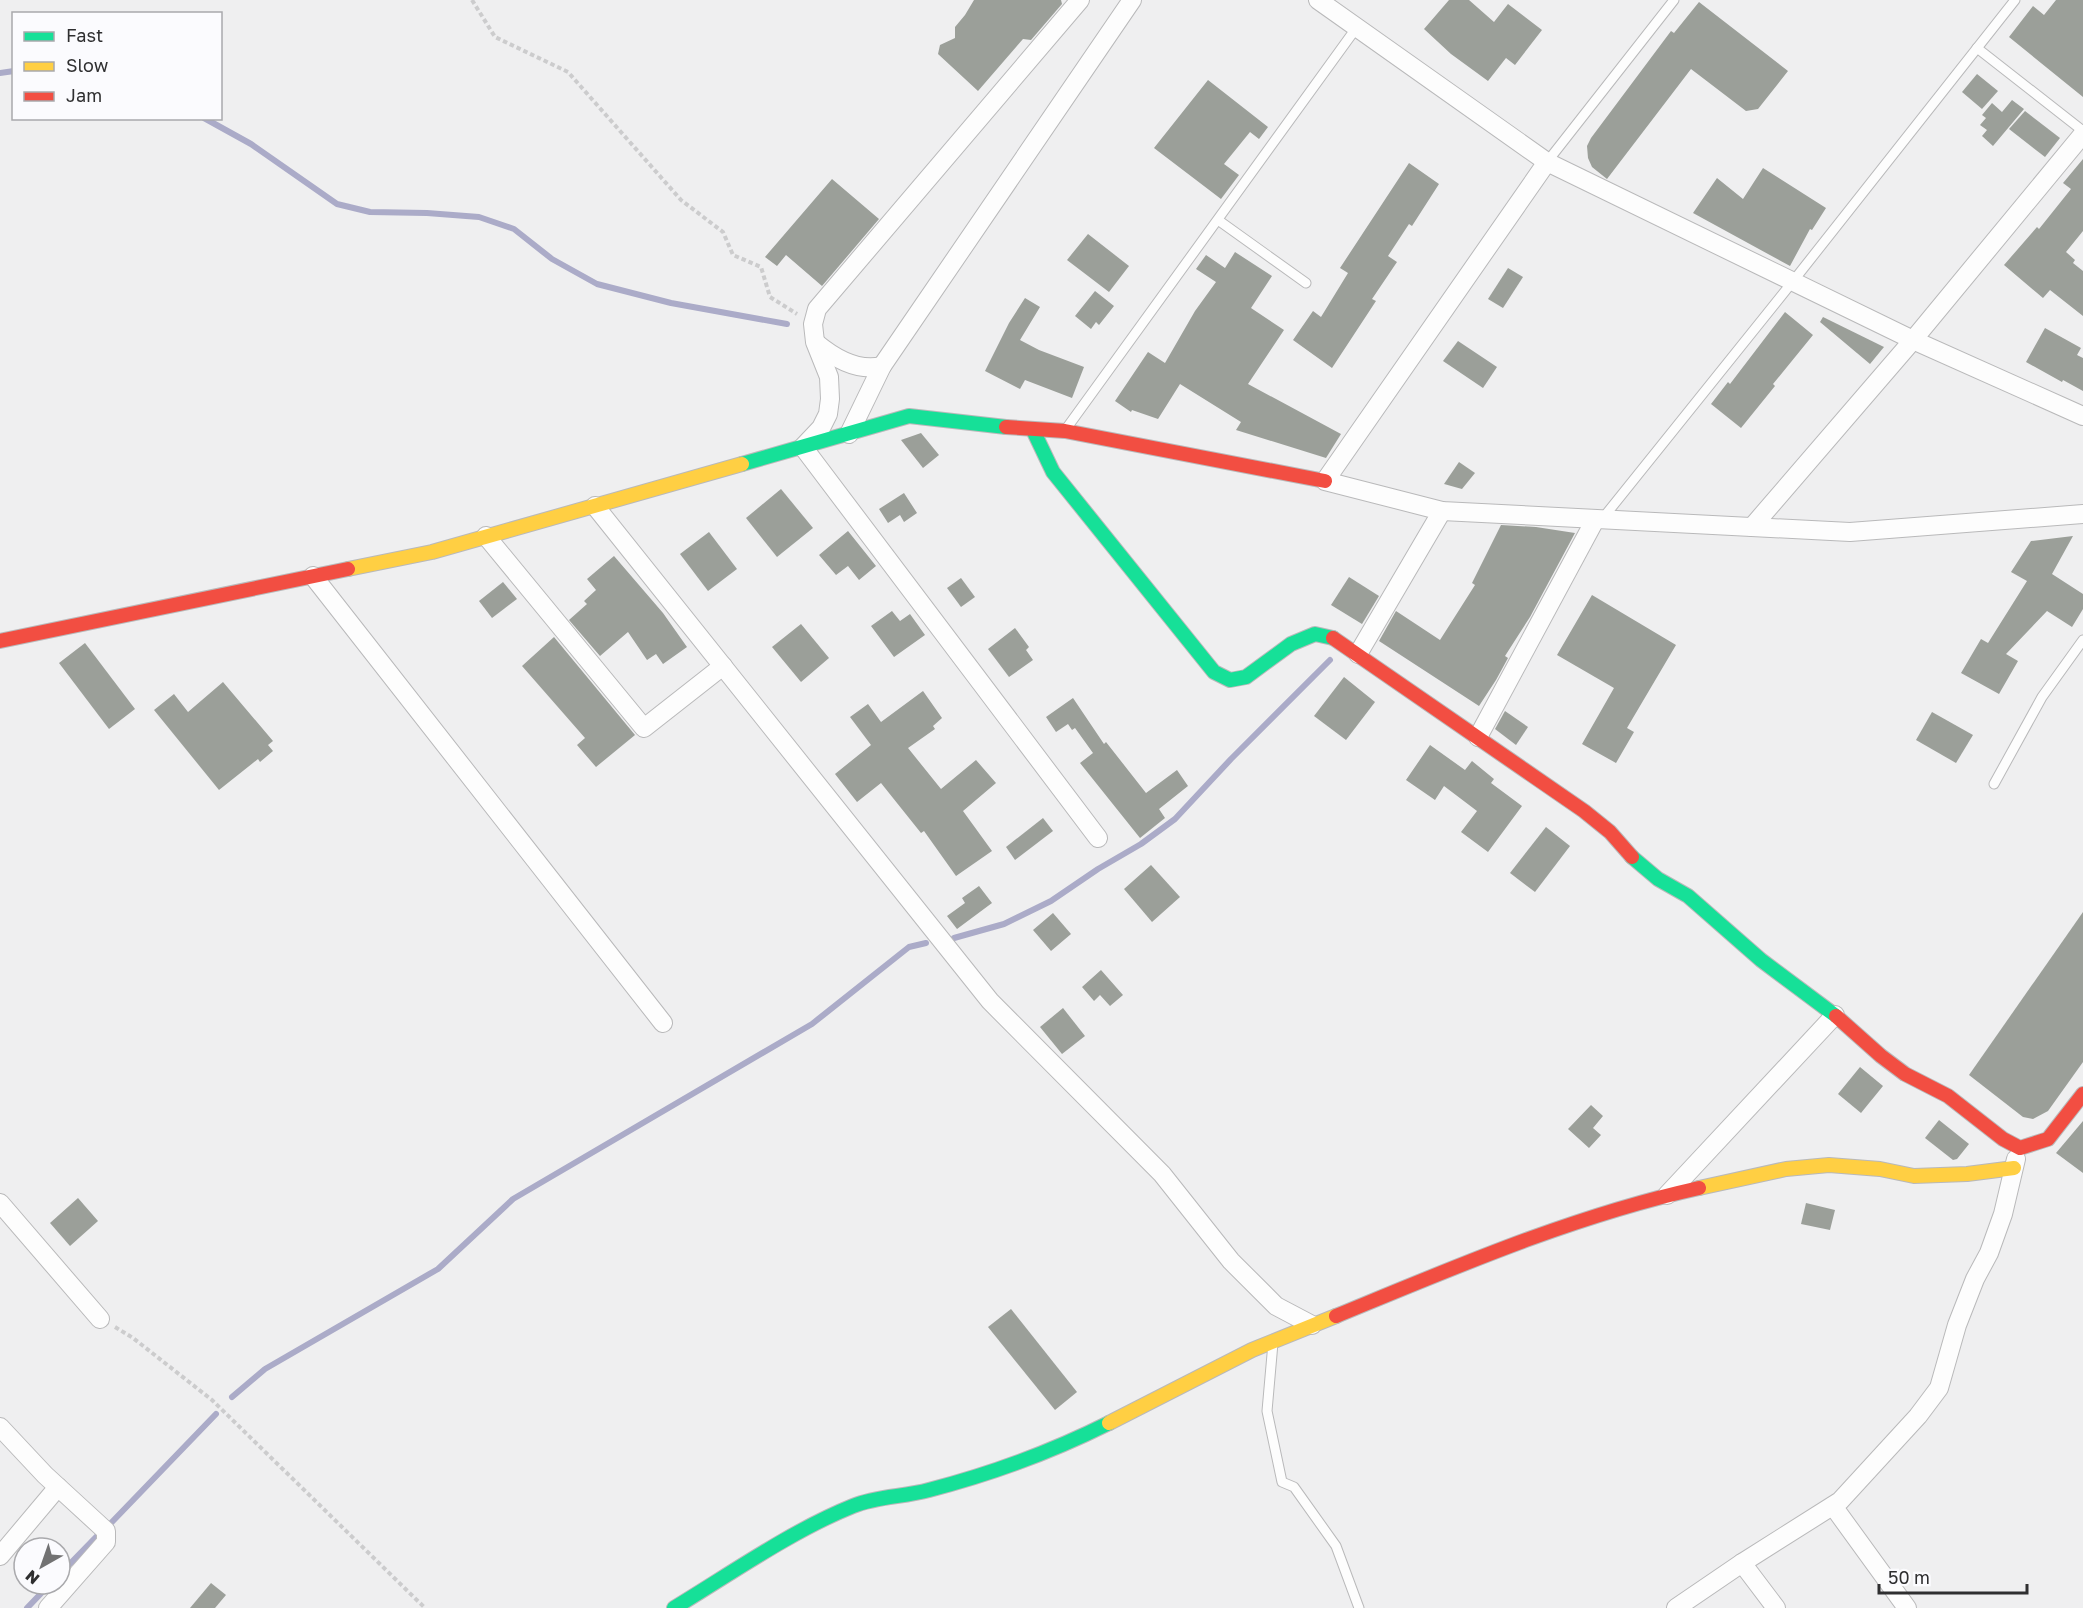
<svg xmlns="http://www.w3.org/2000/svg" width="2083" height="1608" font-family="'Golos Text',sans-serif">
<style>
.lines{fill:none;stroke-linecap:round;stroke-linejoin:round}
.stream{stroke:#ababc8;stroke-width:6}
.building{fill:#9b9f99}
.lane-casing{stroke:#b9b9ba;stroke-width:11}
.street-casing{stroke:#b9b9ba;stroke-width:20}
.fast-casing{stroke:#b9b9ba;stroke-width:16}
.slow-casing{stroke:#b9b9ba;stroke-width:16}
.jam-casing{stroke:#b9b9ba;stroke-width:16}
.path{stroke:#cccccd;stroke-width:4;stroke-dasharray:4.5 3;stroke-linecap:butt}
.lane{stroke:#fdfdfd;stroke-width:9}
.street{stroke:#fdfdfd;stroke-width:18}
.fast{stroke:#16e098;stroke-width:14}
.slow{stroke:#ffcf43;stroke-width:14}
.jam{stroke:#f24e42;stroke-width:14}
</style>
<rect width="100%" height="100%" fill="#efeff0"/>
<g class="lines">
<g class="stream">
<path d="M0,73L14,71"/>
<path d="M204,118L251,144L337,204L370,212L427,213L479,217L514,229L552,259L597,284L671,303L787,324"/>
<path d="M954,938L1004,924L1051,901L1098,869L1141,844L1175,819L1231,759L1330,660"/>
<path d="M232,1397L265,1369L438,1269L513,1199L812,1024L909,947L926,943"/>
<path d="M111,1523L216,1414"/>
<path d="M60,1574L96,1537"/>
<path d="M27,1608L50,1584"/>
</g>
</g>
<g class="building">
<path d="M974,0H1061L1062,4L1031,40L1023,39L978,91L938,54L940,45L955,38V27L965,15Z"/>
<path d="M1449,0H1469L1494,22L1508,4L1542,30L1515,65L1506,58L1488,81L1451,54L1424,29Z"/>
<path d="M2056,0H2083V97L2009,37L2033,6L2044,15Z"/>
<path d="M1699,2L1788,71L1758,109L1746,111L1691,69L1607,179L1592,167L1588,158L1587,146L1591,138L1671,31L1674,33Z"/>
<path d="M1977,74L1998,91L1982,109L1962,92Z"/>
<path d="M1208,80L1268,127L1259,139L1250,132L1224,164L1239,175L1221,199L1154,148Z"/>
<path d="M2012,100L2024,109L1993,146L1982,136L1987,130L1980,125L1986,118L1982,115L1992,103L2002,112Z"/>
<path d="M2025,111L2060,138L2045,157L2009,129Z"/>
<path d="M2083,159V231L2066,252L2075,260L2073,263L2083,271V316L2050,290L2043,298L2004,265L2037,227L2039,229L2071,189L2063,183Z"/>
<path d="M1409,163L1439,184L1412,226L1409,224L1388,256L1397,262L1372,299L1376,301L1332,368L1293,340L1313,311L1321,317L1348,273L1340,268Z"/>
<path d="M1763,168L1826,208L1812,230L1810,229L1790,266L1693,213L1717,178L1743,199Z"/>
<path d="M832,179L879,219L822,286L786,255L777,266L765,257Z"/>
<path d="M1088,234L1129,266L1109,292L1067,260Z"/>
<path d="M1235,252L1272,276L1251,308L1284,330L1248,384L1341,434L1326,458L1236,430L1241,422L1180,384L1158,419L1132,410L1131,412L1115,401L1148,352L1165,363L1195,311L1216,282L1196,269L1206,255L1225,268Z"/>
<path d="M1508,268L1523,277L1503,308L1488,299Z"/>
<path d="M1095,291L1114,306L1099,325L1096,322L1091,329L1075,316Z"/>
<path d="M1025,298L1040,307L1020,340L1039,350L1084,367L1072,398L1025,380L1020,389L985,371L1009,323Z"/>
<path d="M1785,312L1813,335L1773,384L1775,386L1741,428L1711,404L1728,382L1730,384Z"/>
<path d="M1823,317L1884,347L1870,364L1820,322Z"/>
<path d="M2045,328L2081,348L2077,355L2083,358V391L2063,380L2062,382L2026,362Z"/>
<path d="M1458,341L1497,367L1483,388L1443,361Z"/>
<path d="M921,433L939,455L923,468L901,440Z"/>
<path d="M1459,462L1475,473L1462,489L1444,484Z"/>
<path d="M781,489L813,528L777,557L746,518Z"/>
<path d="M904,493L917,513L904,522L900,515L888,523L879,509Z"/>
<path d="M1501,525L1536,527L1575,533L1530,617L1505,656L1508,658L1496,680L1479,706L1379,641L1396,611L1440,640L1475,585L1472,583Z"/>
<path d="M848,531L876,566L859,580L848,566L836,575L819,555Z"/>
<path d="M709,532L737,569L708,591L680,554Z"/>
<path d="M2073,536L2052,574L2083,594V609L2072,627L2047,611L2006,654L2018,661L1999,694L1961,673L1981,639L1988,643L2027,581L2011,572L2031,541Z"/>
<path d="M614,556L663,613L687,647L663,664L656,654L647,660L628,632L600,656L569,620L587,604L584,601L596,590L587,579Z"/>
<path d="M1349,577L1379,596L1362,624L1331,605Z"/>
<path d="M961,578L975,597L961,607L947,588Z"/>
<path d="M503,582L517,599L492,618L479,601Z"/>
<path d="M1592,595L1676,645L1627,728L1634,732L1616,763L1582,744L1614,688L1557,655Z"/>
<path d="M892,611L900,621L910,614L925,635L894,657L871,626Z"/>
<path d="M801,624L829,658L801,682L772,647Z"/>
<path d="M1015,628L1029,647L1026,650L1033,660L1009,677L988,649Z"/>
<path d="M554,637L635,735L596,767L577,745L585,738L522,666Z"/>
<path d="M85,643L135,709L109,729L59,663Z"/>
<path d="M1344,677L1375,702L1346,740L1314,716Z"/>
<path d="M223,682L273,741L268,745L273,751L260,762L258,759L219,790L154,710L174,694L188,712Z"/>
<path d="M923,691L942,718L933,726L935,729L908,748L941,789L976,760L996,783L963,811L992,851L956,876L924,831L921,833L881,783L857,802L835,774L871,745L850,717L868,704L881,722Z"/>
<path d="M1073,698L1104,744L1106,742L1146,793L1177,770L1188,786L1159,809L1165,818L1140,838L1080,763L1093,753L1075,728L1072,730L1068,724L1056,732L1046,717Z"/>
<path d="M1505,711L1528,727L1516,745L1495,729Z"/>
<path d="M1932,712L1973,735L1956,763L1916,740Z"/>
<path d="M1430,745L1465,770L1472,761L1494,779L1491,783L1522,806L1488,852L1461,832L1477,811L1444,786L1435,800L1406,780Z"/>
<path d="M1043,818L1053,831L1015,860L1006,847Z"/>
<path d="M1546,827L1570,846L1535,892L1510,873Z"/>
<path d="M1151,865L1180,897L1152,922L1124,889Z"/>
<path d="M979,886L992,903L957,929L947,916L965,903L962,898Z"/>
<path d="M2083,912V1062L2048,1111L2033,1119L2023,1117L1969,1075Z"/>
<path d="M1053,913L1071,934L1051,951L1033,930Z"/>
<path d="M1101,970L1123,995L1110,1006L1100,995L1094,1001L1082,987Z"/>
<path d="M1063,1008L1085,1036L1062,1054L1040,1027Z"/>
<path d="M1860,1067L1883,1086L1861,1113L1838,1094Z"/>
<path d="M1591,1105L1603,1116L1593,1128L1601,1135L1589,1148L1568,1129Z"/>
<path d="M1939,1120L1969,1144L1957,1159L1953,1160L1925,1138Z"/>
<path d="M2083,1121V1173L2056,1153Z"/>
<path d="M78,1198L98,1221L70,1246L50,1223Z"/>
<path d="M1806,1203L1835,1210L1830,1230L1801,1224Z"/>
<path d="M1011,1309L1077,1392L1055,1410L988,1327Z"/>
<path d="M211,1583L226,1595L215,1608H190Z"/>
</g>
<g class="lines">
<defs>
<g id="lane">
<path d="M1977,48L2083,131"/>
<path d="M1547,162L1674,0"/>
<path d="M1218,220L1306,283"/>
<path d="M1066,429L1357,27"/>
<path d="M1603,518L1794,280L2015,0"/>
<path d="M1994,784L2042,697L2083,640"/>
<path d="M1273,1343L1267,1411L1282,1482L1294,1487L1336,1546L1359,1608"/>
</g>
<g id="street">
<path d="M1080,0L817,309L813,324L815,342L829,377L830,399L828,414L821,428L803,447L1098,838"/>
<path d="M1318,0L1547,162L1913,340L2083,416"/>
<path d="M1547,162L1325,481L1442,511L1850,532L2083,514"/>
<path d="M816,343C834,358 857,372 882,366"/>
<path d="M849,434L882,366L1132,0"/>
<path d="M595,506L990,1001L1162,1174L1231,1261L1276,1306L1312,1325"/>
<path d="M1752,527L1913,340L2083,134"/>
<path d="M486,536L644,728L723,666"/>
<path d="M313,576L663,1023"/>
<path d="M1358,654L1442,511"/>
<path d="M1478,737L1595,520"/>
<path d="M1667,1195L1835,1015"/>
<path d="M0,1203L100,1319"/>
<path d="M0,1427L45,1475L106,1531V1542L48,1608"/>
<path d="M1833,1506L1907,1608"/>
<path d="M0,1556L58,1487"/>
<path d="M1742,1563L1776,1608"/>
<path d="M1676,1608L1742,1563L1840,1501L1918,1416L1939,1388L1957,1325L1975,1279L1989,1253L2003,1214L2016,1159"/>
</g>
<g id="fast">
<path d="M1033,430L1053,472L1214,672L1230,680L1246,677L1291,644L1315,634L1333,638"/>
<path d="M742,464L909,416L1006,427"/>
<path d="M1632,857L1658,879L1688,896L1761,960L1836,1016"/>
<path d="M674,1608C730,1574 793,1530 853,1506C877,1496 904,1497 929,1490C991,1474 1051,1452 1109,1423"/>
</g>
<g id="slow">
<path d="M348,569L432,552L742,464"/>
<path d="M1699,1188L1786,1169L1829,1165L1880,1169L1914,1176L1967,1174L2014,1168"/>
<path d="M1109,1423L1252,1350L1336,1316"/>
</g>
<g id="jam">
<path d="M1006,427L1065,431L1325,481"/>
<path d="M1333,638L1584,811L1610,832L1632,857"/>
<path d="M0,641L348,569"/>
<path d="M1836,1016L1881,1056L1905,1074L1948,1096L2003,1139L2020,1148L2048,1139L2083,1094"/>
<path d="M1336,1316C1455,1267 1573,1216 1699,1188"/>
</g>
</defs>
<use href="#lane" class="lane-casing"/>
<use href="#street" class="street-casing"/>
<use href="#fast" class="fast-casing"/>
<use href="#slow" class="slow-casing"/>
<use href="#jam" class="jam-casing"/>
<g class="path">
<path d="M472,0L495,37L568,72L681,200L723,232L733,255L761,267L770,297L797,314"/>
<path d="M115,1327L133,1338L212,1400L425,1608"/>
</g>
<use href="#lane" class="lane"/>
<use href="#street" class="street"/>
<use href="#fast" class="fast"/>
<use href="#slow" class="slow"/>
<use href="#jam" class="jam"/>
</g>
<rect x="12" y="12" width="210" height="108" fill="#fbfbfe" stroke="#a9a9ac" stroke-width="1.5"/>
<rect x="24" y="32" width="30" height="9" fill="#16e098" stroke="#a9a9ac" stroke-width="1.5"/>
<text x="66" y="42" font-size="18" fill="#2f2f30">Fast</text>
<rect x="24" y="62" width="30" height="9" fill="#ffcf43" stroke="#a9a9ac" stroke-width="1.5"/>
<text x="66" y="72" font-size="18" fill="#2f2f30">Slow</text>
<rect x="24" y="92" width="30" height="9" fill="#f24e42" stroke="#a9a9ac" stroke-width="1.5"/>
<text x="66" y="102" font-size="18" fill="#2f2f30">Jam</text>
<g transform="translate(42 1566) rotate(220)"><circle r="28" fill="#fbfbfe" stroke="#a9a9ac" stroke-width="1.5"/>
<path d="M0-4.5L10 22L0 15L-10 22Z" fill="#727273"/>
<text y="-9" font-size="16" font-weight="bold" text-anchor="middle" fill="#2f2f30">N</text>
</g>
<path d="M1879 1584v9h148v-9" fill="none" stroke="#2f2f30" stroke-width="3"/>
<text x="1888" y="1584" font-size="18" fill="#2f2f30" stroke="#fbfbfe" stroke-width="4.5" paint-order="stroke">50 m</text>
</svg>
